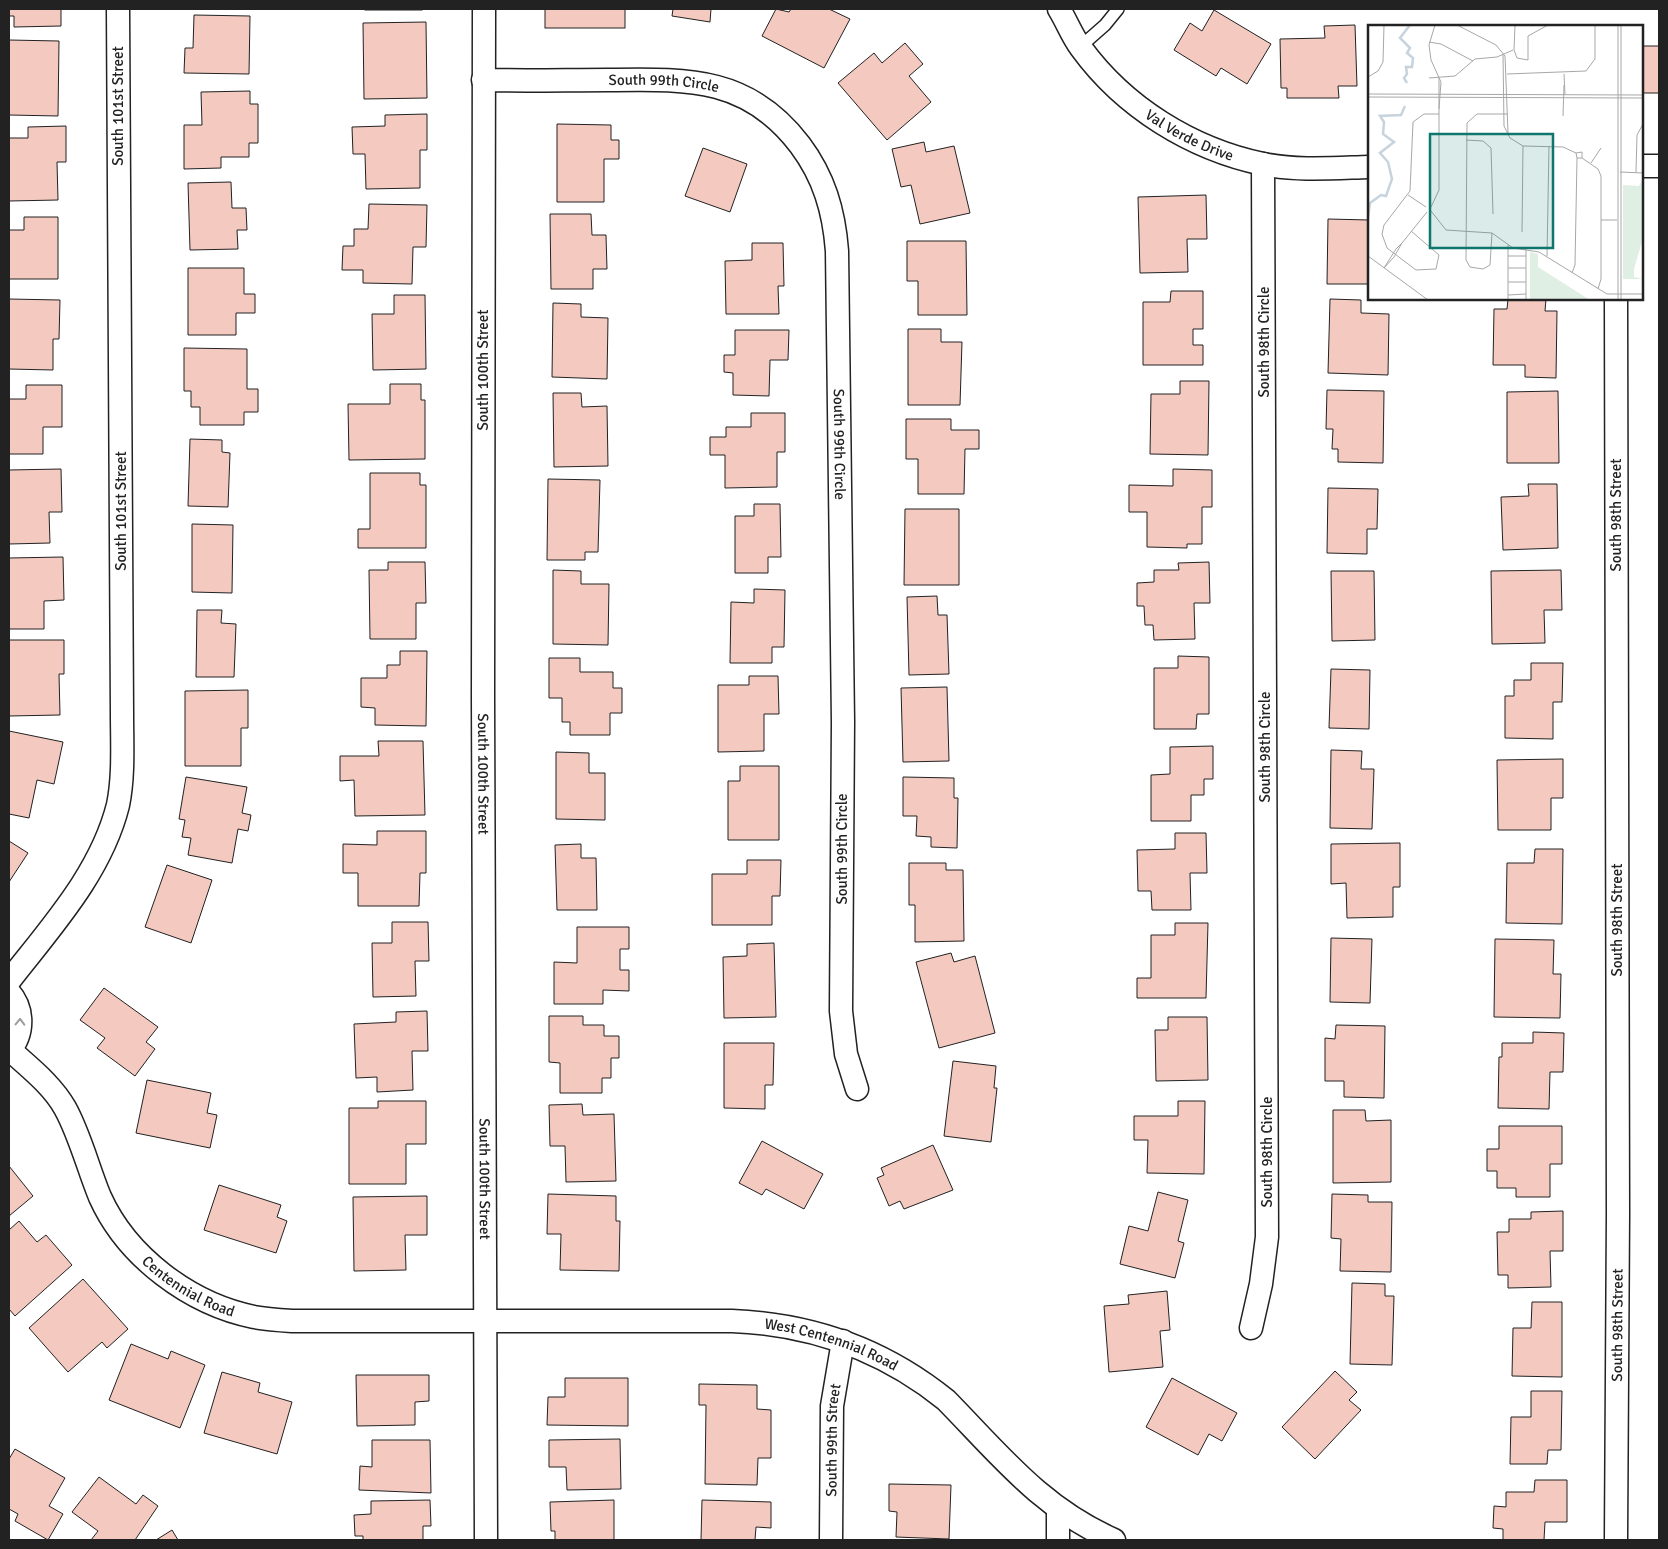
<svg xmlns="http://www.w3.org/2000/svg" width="1668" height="1549" font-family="Signika,sans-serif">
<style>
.building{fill:#f3c9c0;stroke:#222}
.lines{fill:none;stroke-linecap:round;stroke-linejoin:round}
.lane-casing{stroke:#222;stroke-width:14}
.street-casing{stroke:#222;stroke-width:25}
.lane{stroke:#fff;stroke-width:11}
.street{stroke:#fff;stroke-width:22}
.oneway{stroke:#9c9c9c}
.labels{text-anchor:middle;stroke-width:4;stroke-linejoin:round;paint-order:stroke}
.street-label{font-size:15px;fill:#222;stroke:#fff}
.inset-river{fill:none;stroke:#c7d3dd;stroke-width:2.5}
.inset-road{fill:none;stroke:#a7a7a7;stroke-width:1}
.view{fill:#0f766e;fill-opacity:0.15;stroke:#0f766e;stroke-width:2.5}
.inset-edge{fill:none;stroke:#222;stroke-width:2.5}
</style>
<rect width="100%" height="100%" fill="#fff"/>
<g class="building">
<path d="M9,9H61V26L14,27V16H9Z"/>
<rect x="365" y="9" width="57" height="1"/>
<rect x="545" y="9" width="80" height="19"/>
<path d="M673,9H711L710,22L672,16Z"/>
<path d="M776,9L789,12L791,9H829L850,19L824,68L762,36Z"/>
<path d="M1214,10L1271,44L1247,84L1221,68L1216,76L1174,50L1190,23L1202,31Z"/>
<path d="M194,15L250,16L249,74L184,73L185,48H193Z"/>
<path d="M426,22L427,98L364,99L363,23Z"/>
<path d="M1355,25L1357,86H1338L1339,98H1287V88H1281L1280,39L1325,38L1324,26Z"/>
<path d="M9,40L59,41L58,116L9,115Z"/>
<path d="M905,43L923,64L909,76L931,102L887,140L838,83L874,53L882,63Z"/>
<rect x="1642" y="46" width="17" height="47"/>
<path d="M250,91V104H258V143H249V157H221V168L184,169V125H202L201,92Z"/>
<path d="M427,114V150H420V188L366,189L365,154H353L352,127L385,126V115Z"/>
<path d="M557,124L611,125V140H619V159H604V202H557Z"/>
<path d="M66,126V162H57L58,200L9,201V138H28V127Z"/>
<path d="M924,142L926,152L954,146L970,213L920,224L911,185L901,187L892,149Z"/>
<path d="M703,148L747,164L730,212L685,196Z"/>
<path d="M231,182L232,208H246L247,230H237L238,249L190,250L188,183Z"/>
<path d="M1206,195L1207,239H1187L1188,272L1140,273L1138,197Z"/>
<path d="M369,204L427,205L426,247H413L412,284L363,283V270H342L343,246H354V229H368Z"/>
<path d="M550,214H591L592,235H606L607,269H593V289H551Z"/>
<path d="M24,217H58V279H9V230H24Z"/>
<path d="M1328,219L1369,220V284H1327Z"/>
<path d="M907,241H966L967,315H918V281H907Z"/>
<path d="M752,243H783L784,286H778L779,314H726L725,261L752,260Z"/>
<path d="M188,268H244V294H255V313H236V335H188Z"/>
<path d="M1171,291H1203V329H1193V345H1203V365H1143V302H1170Z"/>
<path d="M394,295H425L426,369L373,370L372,314H394Z"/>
<path d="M9,299L60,300L59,339H53V370L9,369Z"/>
<path d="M1330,299L1361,300V313L1389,314L1388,375L1328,373Z"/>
<path d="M1508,299H1546L1545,311H1557L1556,378L1525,377V365H1493L1494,309H1507Z"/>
<path d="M553,303L581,304V317L608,318L607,379L552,377Z"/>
<path d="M908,329H941V342H962L960,405H908Z"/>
<path d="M735,330H789L788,360H770L769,396L733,395V373L724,372V355H735Z"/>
<path d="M184,348L247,349V389H258V412H244V425H200V407H191V391H184Z"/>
<path d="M1180,381H1209L1208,455L1150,454L1151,394H1180Z"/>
<path d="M390,384H421V400H425V459L349,460L348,404H390Z"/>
<path d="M26,385H62V427H43V454H9V399H26Z"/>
<path d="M1327,390L1384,391L1383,463L1338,462V449H1332L1333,429H1326Z"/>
<path d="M1558,391L1559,463H1507V392Z"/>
<path d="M553,393H581L582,407L607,406L608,466L554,467Z"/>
<path d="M751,413H785V452H777V487L725,488V455H710V437H726V427H751Z"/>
<path d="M906,419H951V430H979V449H965L964,494H918V459H906Z"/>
<path d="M190,439L222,440V452L230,453L228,507L188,506Z"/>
<path d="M61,469L62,512H49L50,543L9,544V470Z"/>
<path d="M1173,469L1212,470V507H1202V544H1187V548L1147,547V512H1129V485L1173,486Z"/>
<path d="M370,473H420V485H426V548H358V529H370Z"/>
<path d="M548,479L600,480L598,552H585V560H547Z"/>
<path d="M1528,484H1557L1558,548L1503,550L1501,497L1529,496Z"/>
<path d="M1328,488L1378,489L1377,529H1367V554L1327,553Z"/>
<path d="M754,504H780L781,557H768V573H735V516H754Z"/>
<path d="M905,509H959V585H904Z"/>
<path d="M192,524L233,525L232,593L192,592Z"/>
<path d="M63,557L64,600L44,601V629H9V558Z"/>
<path d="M388,562H425L426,603H416V639H370L369,570H388Z"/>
<path d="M1209,562L1210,603H1194L1195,639L1154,640L1153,625H1145L1144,606H1137V583L1154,582V570H1179L1178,563Z"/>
<path d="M553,570L581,571V584H609L608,645L553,644Z"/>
<path d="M1561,570L1562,610H1544L1545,643L1492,644L1491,571Z"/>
<path d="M1331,571H1374L1375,640L1332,641Z"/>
<path d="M754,589L785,590L784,647H772V663H730L731,602L754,603Z"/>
<path d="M937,596L938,615H947L949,674L909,675L907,597Z"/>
<path d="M197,610H222L221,623L236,624L234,677H196Z"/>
<path d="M9,640H64V674H59L60,715L9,716Z"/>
<path d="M400,651H427L426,726L375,725V708L361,707V678H387V665H400Z"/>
<path d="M1178,656L1209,657V714H1197L1196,729H1154V668H1178Z"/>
<path d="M549,658H580V672H613V688H622V713H610V735H570V722H562V698H549Z"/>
<path d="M1531,663H1563L1562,702H1553V739L1505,738V696H1514V680H1531Z"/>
<path d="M1331,669L1370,670L1369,729L1329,728Z"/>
<path d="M749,676H778L779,714H764V751L718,752V685H749Z"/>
<path d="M947,687L949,761L903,762L901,688Z"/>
<path d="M248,690V728H241V766H185V691Z"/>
<path d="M9,731L63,742L54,784L37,780L29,818L9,814Z"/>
<path d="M378,741H423L425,815L355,816L354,780L340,781V756H379Z"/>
<path d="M1213,746V779H1204V795H1191V821H1151V775L1170,774V747Z"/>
<path d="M1331,750L1362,751L1361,769H1374L1372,829L1330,828Z"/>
<path d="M556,752L589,753V773H605V820L556,819Z"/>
<path d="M1563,759V798H1551V830H1498L1497,760Z"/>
<path d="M740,766H779V840H728V781H740Z"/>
<path d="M186,777L247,787L242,813L251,815L248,831L238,829L232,863L188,855L191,838L182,837L185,820L179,819Z"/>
<path d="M903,777L954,778V798H958L957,848L931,847V837L916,836L917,816H903Z"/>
<path d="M377,831H426V873H420L419,906H358V873H343V844L377,845Z"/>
<path d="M1175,833H1206L1207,873H1190L1191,910H1152L1151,891H1138L1137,850L1175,849Z"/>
<path d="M9,841L28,853L9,882Z"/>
<path d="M1400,843V887H1393V917L1347,918L1346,883L1331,884V844Z"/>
<path d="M581,844V858H596L597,910H557L555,845Z"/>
<path d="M1535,849H1563L1562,924L1506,923L1507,863H1534Z"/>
<path d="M747,860H781L780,896H772V925H712V874H747Z"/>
<path d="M909,863H946V870H963L964,941L915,942V905H909Z"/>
<path d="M167,865L212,880L191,943L145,927Z"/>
<path d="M392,922H428L429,961H415L416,996L373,997L372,943H392Z"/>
<path d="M1175,923H1208L1206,998H1137V978H1151V935H1175Z"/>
<path d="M577,927H629V949H620V970H629V991L603,990V1004H554V962L577,963Z"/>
<path d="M1331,938L1372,939L1370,1003L1330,1002Z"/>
<path d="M1495,939L1554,940L1553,974H1561L1560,1018L1494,1017Z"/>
<path d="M774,943L776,1017L724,1018L723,957L747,956V944Z"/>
<path d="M951,953L954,962L975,956L995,1033L939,1048L916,962Z"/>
<path d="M104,988L158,1027L146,1042L155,1049L135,1076L97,1048L105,1038L80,1020Z"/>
<path d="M427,1011L428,1051H412L413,1090L377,1092V1077L356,1078L354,1024L396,1022V1012Z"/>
<path d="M549,1016H583V1025H604V1036H619V1058H611V1078H602V1093H560V1063L549,1062Z"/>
<path d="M1168,1017H1207L1208,1080L1156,1081L1155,1030H1168Z"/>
<path d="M1336,1025L1385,1026L1384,1098L1344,1097V1081H1325V1038L1335,1039Z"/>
<path d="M1533,1032L1564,1033L1563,1072H1550L1549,1109L1498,1108L1499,1057H1502V1043H1533Z"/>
<path d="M724,1043H774L773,1085H765V1109L724,1108Z"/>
<path d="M953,1061L996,1066L994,1088H997L991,1142L944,1136Z"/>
<path d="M147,1080L211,1093L207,1113L217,1115L210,1148L136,1133Z"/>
<path d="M378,1101H426V1144H406V1184H349V1108H378Z"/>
<path d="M1178,1101H1205L1204,1174L1147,1173L1148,1140H1134V1116H1178Z"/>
<path d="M582,1104L583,1115L614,1114L616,1181L566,1182L565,1146H550L549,1105Z"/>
<path d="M1333,1110H1365L1366,1121L1391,1120V1182L1333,1183Z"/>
<path d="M1499,1126H1562V1164H1550V1197H1516V1188H1497V1171H1487V1149H1499Z"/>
<path d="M762,1141L823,1174L804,1209L766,1189L762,1195L739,1183Z"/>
<path d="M933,1145L953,1190L904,1209L900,1201L889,1206L877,1178L884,1175L881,1168Z"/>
<path d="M9,1166L33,1196L9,1216Z"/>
<path d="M219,1185L281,1205L277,1217L287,1221L276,1253L204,1230Z"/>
<path d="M1158,1192L1188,1200L1178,1241L1184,1243L1175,1278L1120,1264L1129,1226L1148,1231Z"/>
<path d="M548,1194L616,1196V1221H620L619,1271L560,1270L561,1234H547Z"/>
<path d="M1332,1194L1368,1195V1202H1392L1391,1272L1340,1271L1341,1239L1331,1238Z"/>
<path d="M427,1196V1235H405L406,1270L354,1271L353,1197Z"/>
<path d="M1563,1211V1251H1550L1551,1287L1508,1288V1275H1498L1497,1232H1509V1219H1531V1212Z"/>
<path d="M19,1221L37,1242L46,1235L72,1265L15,1316L9,1309V1230Z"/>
<path d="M83,1279L128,1329L107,1348L102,1342L68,1372L29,1328Z"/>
<path d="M1352,1283L1385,1284V1296H1394L1392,1365L1350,1364Z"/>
<path d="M1167,1291L1170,1330L1160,1331L1163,1367L1109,1372L1104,1306L1129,1304L1128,1295Z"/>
<path d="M1532,1302H1562V1377L1512,1376L1513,1328H1531Z"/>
<path d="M131,1344L168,1359L171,1351L205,1365L180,1428L109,1400Z"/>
<path d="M1335,1371L1357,1392L1349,1400L1361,1410L1315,1459L1282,1427Z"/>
<path d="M222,1372L260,1383L258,1392L292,1402L277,1454L204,1433Z"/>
<path d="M356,1375H429V1401L415,1402V1425L357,1426Z"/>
<path d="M565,1378H628V1426L547,1425L548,1397H565Z"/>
<path d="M1172,1378L1237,1413L1222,1441L1209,1434L1198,1455L1146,1427Z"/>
<path d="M699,1384L757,1385V1409L771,1410V1458H758L757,1485L705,1484L706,1405H699Z"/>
<path d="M1531,1391H1562L1561,1450H1548L1547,1464H1510L1511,1417H1531Z"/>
<path d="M620,1439L621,1489L567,1490L566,1467H549V1440Z"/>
<path d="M372,1440H430L431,1493L359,1490L360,1466L372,1467Z"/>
<path d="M15,1449L65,1478L49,1506L63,1514L48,1540L15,1521L18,1514L9,1509V1459Z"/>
<path d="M99,1477L136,1504L143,1495L158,1506L135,1540H91L98,1531L72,1512Z"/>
<path d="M1535,1480H1567V1522H1545L1544,1540H1503V1529L1493,1528L1494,1506L1506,1507V1492H1534Z"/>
<path d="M889,1484L951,1485L949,1539L896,1537L897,1512L889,1511Z"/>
<path d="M430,1500L431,1526H423V1540H363V1536H355L354,1515L371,1514V1501Z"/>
<path d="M614,1500V1540H555V1531H551L550,1502Z"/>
<path d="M702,1500L771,1502V1528L756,1527L755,1540H701Z"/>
<path d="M172,1530L178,1540H156Z"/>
</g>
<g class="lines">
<defs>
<path id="lane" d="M1080,47L1105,25L1118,9"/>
<g id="street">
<path id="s1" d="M484,9L483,697L486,1540"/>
<path id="s2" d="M1059,9C1067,22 1072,36 1081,48C1124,107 1191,149 1263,164C1297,171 1334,168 1369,167"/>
<path id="s3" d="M483,80C525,81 566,80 608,80C686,79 748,76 800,145C824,177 834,211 837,251L843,722L841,1011L846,1054L857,1089"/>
<path d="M1642,166H1659"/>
<path d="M9,981C51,927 101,873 118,805C124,776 122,743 122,714L118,9"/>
<path d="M9,992C24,1009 24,1034 9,1051"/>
<path id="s4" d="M10,1050C30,1068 52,1085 65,1108C80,1135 88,1168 100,1197C127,1257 190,1304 254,1317C266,1319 279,1320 292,1321H732C811,1324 884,1350 946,1400C1000,1455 1041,1508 1114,1540"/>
<path d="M1251,1328L1261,1284L1267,1237L1263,164"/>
<path d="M1058,1509V1540"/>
<path id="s5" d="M831,1540L832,1406L843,1341"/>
<path id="s6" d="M1616,1540L1618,1213L1616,299"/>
</g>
</defs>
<use href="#lane" class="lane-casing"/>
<use href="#street" class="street-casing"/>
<use href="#lane" class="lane"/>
<use href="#street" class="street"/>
</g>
<defs><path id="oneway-chevron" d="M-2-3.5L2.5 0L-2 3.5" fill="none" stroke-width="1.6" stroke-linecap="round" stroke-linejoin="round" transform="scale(1.25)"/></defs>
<use class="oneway" href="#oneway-chevron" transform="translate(20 1022) rotate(-89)"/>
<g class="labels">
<g class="street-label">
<text dy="5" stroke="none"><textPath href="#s3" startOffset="181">South 99th Circle</textPath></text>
<text transform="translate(118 106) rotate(-90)" y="5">South 101st Street</text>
<text dy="5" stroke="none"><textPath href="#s2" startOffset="186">Val Verde Drive</textPath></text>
<text transform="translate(1264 342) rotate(-90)" y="5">South 98th Circle</text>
<text transform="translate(483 370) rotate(-90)" y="5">South 100th Street</text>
<text dy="5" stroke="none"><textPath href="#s3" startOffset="645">South 99th Circle</textPath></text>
<text transform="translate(121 511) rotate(-90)" y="5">South 101st Street</text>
<text transform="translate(1616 515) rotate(-90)" y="5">South 98th Street</text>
<text transform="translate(1265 747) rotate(-90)" y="5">South 98th Circle</text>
<text dy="5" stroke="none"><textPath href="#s1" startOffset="765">South 100th Street</textPath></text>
<text transform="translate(842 849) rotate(-90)" y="5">South 99th Circle</text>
<text transform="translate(1617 920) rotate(-90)" y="5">South 98th Street</text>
<text transform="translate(1267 1152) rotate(-90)" y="5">South 98th Circle</text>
<text dy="5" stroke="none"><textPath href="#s1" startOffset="1170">South 100th Street</textPath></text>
<text dy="5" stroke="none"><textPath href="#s4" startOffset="305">Centennial Road</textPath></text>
<text dy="5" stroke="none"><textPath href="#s6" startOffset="215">South 98th Street</textPath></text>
<text dy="5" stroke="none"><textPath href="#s4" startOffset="959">West Centennial Road</textPath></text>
<text dy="5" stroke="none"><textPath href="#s5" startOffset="100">South 99th Street</textPath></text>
</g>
</g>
<g transform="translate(1368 25)">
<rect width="275" height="275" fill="#fff"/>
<path d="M275,153V213L266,244V252L275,254H255V160L271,161ZM162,227L170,229V242L222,275H162Z" fill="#e0efe3"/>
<path class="inset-river" d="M39,58L36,53L39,49L38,42H44L45,33L39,28L42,23L32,13L42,0M0,192L2,178L13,170L18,171L24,154L20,137L12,128L26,117L15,109L16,97L12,91L33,90L37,81"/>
<path class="inset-road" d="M67,0L61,20L63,35L73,57L71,84M89,0L128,20L137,31L140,108M250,0V275M253,0V275M61,17L73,19L105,36M146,25L149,33L160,35V11L180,0M146,25L147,0M135,29L136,101L142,113L155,121L195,122L208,128M139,49L218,46L227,34V0M196,49L197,70M0,52L10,46L15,37L16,0M61,53L87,51L107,34L129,32L145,25M0,69L275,70M0,72L275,73M195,91L196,60M98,115L115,116L123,123L125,189M214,133V127L208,128L209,133H214L230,144L233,151V254L230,264M223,138L233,123M252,147L275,148M268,147L269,110L275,99M40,170L58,182M63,182L71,165V53M63,186L78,205L124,208L145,223L171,227L239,269H275M233,195H249M43,206L71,230L68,244L48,245L19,223L14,209L16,200L42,166L45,97L56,89H71M154,207L155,121M124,208L122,240L115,244L102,242L98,235L99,98L109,89H140M34,218L26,232L16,243L28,224ZM34,218L59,187M140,220V275M0,231L60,275M140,231H158M179,231L181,121M140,243H158M204,248L207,240L209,133M140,257H158M140,270L158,269M158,275V224"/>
<path class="view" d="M62,109H185V223H62Z"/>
<rect width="275" height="275" class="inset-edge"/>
</g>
<rect width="1668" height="1549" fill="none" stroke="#222222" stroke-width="20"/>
</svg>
